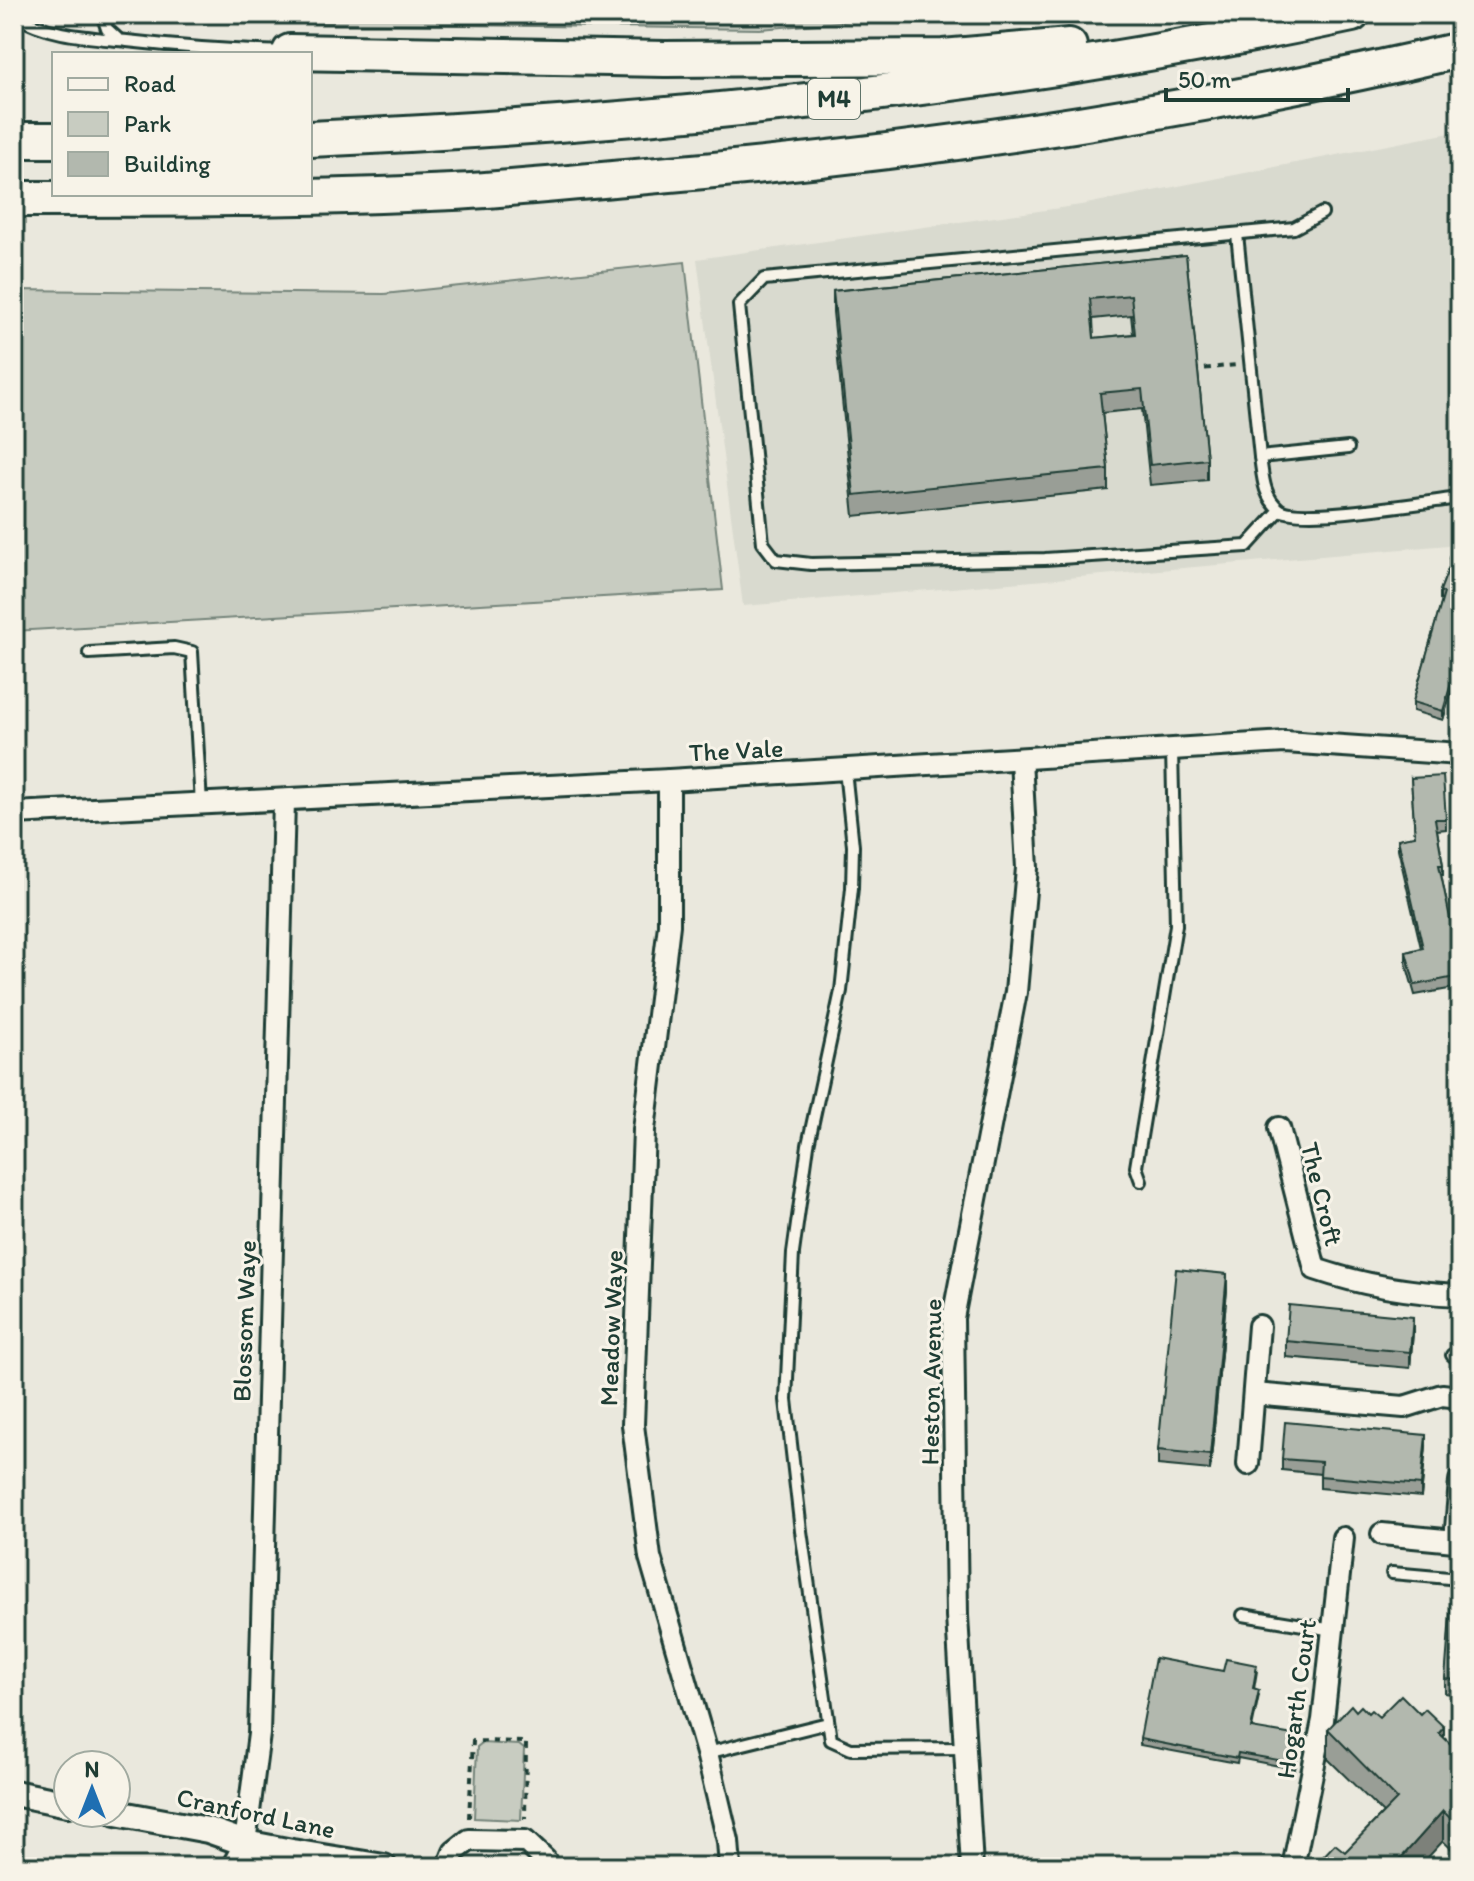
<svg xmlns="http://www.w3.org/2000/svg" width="1474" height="1881" font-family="Itim,sans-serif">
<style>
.built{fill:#d9dacf}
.green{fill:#c8ccc1;stroke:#74847a;stroke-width:2}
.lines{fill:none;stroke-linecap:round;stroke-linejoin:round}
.service-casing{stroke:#1f3d34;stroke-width:16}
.minor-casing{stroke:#1f3d34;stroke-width:26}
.tertiary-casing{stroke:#1f3d34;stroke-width:30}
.motorway-casing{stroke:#1f3d34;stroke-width:40}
.path{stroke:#1f3d34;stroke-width:4;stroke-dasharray:6 6;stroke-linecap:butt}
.service{stroke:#f7f3e8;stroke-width:10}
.minor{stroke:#f7f3e8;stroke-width:20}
.tertiary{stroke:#f7f3e8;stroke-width:24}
.motorway{stroke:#f7f3e8;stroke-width:34}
.wall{fill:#999e96;stroke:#1f3d34;stroke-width:2;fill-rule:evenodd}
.shaded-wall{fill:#7d817a;stroke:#1f3d34;stroke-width:2}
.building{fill:#b2b8ae;stroke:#1f3d34;stroke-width:2;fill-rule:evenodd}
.labels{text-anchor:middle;stroke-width:6;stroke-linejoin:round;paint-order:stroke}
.shield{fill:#f7f3e8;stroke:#60746a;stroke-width:2}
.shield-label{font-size:24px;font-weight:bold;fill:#1f3d34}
.street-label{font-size:26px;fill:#1f3d34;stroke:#f7f3e8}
</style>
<rect width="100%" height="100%" fill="#eae8dd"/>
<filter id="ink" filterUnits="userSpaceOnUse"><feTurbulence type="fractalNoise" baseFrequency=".0125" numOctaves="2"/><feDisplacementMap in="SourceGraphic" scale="16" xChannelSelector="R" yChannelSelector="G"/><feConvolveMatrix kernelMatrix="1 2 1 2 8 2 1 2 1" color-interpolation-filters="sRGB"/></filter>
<g filter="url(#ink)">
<path class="built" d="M1460,131V544L743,606L697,259L1081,205Z"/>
<g class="green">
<path d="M159,14H932L760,29L174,21Z"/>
<path d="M685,262L723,590L14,631V290L384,294Z"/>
<path d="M482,1743L519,1745L524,1749L521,1820L474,1818L477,1747Z"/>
</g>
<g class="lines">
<defs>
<g id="service">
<path d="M102,14L107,29L119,40"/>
<path d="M14,15C49,36 87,37 127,41C180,47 233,51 287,52"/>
<path d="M1237,234L1260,457C1263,476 1263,496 1279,509C1298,524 1430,501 1460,498"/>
<path d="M1260,457L1348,448"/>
<path d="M1280,510L1247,546L1045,559L811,564L776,560L763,543L739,305L764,279L1294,228L1322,213"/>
<path d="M89,653L174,648L192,652L201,804"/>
<path d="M845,770L853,846L852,888L841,991L808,1145L793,1253L786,1400L801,1531L831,1740L851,1749L966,1748"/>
<path d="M1141,1181L1136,1167L1176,925L1172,750"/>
<path d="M1452,1355L1460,1359"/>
<path d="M1392,1573L1460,1579"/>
<path d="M1243,1615L1333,1630"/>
<path d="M707,1753L828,1723"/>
</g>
<g id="minor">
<path d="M669,780V925L644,1130L633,1425L650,1557L707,1753L728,1841L730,1867"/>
<path d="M14,813L669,780L1285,742L1460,754"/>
<path d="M1279,1128L1315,1269C1362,1285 1410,1293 1460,1295"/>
<path d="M1254,1394L1404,1407L1442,1395L1460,1397"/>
<path d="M1248,1464L1259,1326"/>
<path d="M1382,1534L1455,1541L1460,1481"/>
<path d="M232,1867L245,1843L259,1734L284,801"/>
<path d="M448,1867L454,1852L469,1840L525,1841L545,1860L548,1867"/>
<path d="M972,1867L957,1616L953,1318L1016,992L1027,868L1021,760"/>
<path d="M1293,1867L1323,1720L1343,1538"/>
</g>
<g id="tertiary">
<path d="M14,1793L68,1804"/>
<path d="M116,1813L208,1830L245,1843L292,1852L384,1867"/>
</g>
<g id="motorway">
<path d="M290,52L665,59L943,57L1069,46"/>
<path d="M310,139C660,123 1009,87 1352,14"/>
<path d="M14,140H54"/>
<path d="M14,199C160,199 307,199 453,192C514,189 575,182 636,177C913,154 1189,113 1460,50"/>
</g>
</defs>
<use href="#service" class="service-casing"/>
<use href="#minor" class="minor-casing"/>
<use href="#tertiary" class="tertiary-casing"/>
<use href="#motorway" class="motorway-casing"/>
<g class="path">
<path d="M1193,370L1236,365"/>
<path d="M469,1818L473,1741L526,1742L525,1819"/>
</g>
<use href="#service" class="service"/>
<use href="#minor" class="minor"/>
<use href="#tertiary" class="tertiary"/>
<use href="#motorway" class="motorway"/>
</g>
<g class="wall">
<path d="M1186,255L1207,459V480L1150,485L1142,409L1102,413L1108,469V490L854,516L833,312V291ZM1131,315L1133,334L1094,338L1093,319Z"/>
<path d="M1460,536V662L1443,720L1413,711V702L1442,601L1440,600V591L1449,567V558Z"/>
<path d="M1411,778L1446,819V829L1437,830L1443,865V875H1441L1457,952H1460V1014L1455,999V989L1460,987L1415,995L1406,963V952L1421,948L1398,849V839L1415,836Z"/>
<path d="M1227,1290L1210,1470L1158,1465V1450Z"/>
<path d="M1413,1332L1410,1368L1286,1357V1341Z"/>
<path d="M1426,1446L1421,1497L1320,1488V1474L1282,1470V1459Z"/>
<path d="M1460,1576V1695L1445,1693V1679Z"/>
<path d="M1223,1671H1257L1254,1689L1259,1695L1252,1728L1300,1742L1295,1769L1238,1758L1237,1763L1140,1745V1739Z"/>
<path d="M1356,1711L1368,1713L1444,1738L1460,1753V1857L1443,1841L1345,1852L1383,1813L1328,1759V1729Z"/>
</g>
<g class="shaded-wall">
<path d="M1460,652V662L1443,720V711Z"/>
<path d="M1227,1274V1290L1210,1470V1455Z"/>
<path d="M1413,1317V1332L1410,1368V1352Z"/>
<path d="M1426,1435V1446L1421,1497V1485Z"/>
<path d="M1444,1727V1756L1439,1733Z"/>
<path d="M1443,1811V1841L1419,1867H1393Z"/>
</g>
<g class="building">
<path d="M1186,255L1207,459L1150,465L1142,389L1100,393L1108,469L854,495L833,291ZM1131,295L1135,334L1094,338L1090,299Z"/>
<path d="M1458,536H1460V652L1443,711L1413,702L1444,593L1440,591L1452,559L1449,558Z"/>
<path d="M1443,776L1446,819H1435L1443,865H1439L1457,952H1460V976L1415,985L1406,952L1423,948L1398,839L1415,836L1411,778Z"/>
<path d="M1460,987V1004L1455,989Z"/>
<path d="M1176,1269L1227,1274L1210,1455L1158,1450Z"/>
<path d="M1289,1305L1413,1317L1410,1352L1286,1341Z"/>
<path d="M1285,1422L1426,1435L1421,1485L1320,1476L1321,1462L1282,1459Z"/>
<path d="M1460,1576V1680L1445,1679L1453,1578H1460Z"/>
<path d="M1155,1658L1223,1671L1226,1659L1257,1665L1253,1688L1259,1690L1251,1728L1300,1736L1295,1763L1238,1753L1237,1758L1140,1739Z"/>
<path d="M1401,1695L1420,1714L1425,1709L1444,1727L1439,1733L1460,1753V1828L1443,1811L1393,1867H1313L1335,1844L1345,1852L1397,1799L1328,1729L1351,1705L1356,1711L1361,1706L1368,1713L1371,1710L1379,1717Z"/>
</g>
</g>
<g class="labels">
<rect class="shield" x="808" y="79" width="52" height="40" rx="6"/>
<g class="shield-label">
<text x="834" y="107">M4</text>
</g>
<g class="street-label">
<text transform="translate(736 750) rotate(-3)" y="9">The Vale</text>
<text transform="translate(1322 1194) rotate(76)" y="9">The Croft</text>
<text transform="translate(244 1321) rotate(-88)" y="9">Blossom Waye</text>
<text transform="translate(611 1328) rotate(-88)" y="9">Meadow Waye</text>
<text transform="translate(931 1382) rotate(-89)" y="9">Heston Avenue</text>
<text transform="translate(1296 1699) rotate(-82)" y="9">Hogarth Court</text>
<text transform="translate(256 1813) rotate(12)" y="9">Cranford Lane</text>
</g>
</g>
<rect width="1474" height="1881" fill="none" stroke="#f7f3e8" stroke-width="48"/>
<rect x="24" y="24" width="1426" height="1833" fill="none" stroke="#1f3d34" stroke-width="3" filter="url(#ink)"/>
<rect x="52" y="52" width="260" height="144" fill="#f7f3e8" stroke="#a1aaa0" stroke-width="2"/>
<rect x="68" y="78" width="40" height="12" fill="#f7f3e8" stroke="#a1aaa0" stroke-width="2"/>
<text x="124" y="92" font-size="24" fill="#1f3d34">Road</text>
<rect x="68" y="112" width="40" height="24" fill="#c8ccc1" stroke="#a1aaa0" stroke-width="2"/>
<text x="124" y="132" font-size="24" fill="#1f3d34">Park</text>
<rect x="68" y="152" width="40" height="24" fill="#b2b8ae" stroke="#a1aaa0" stroke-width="2"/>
<text x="124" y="172" font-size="24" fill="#1f3d34">Building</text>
<g transform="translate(92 1789)"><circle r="38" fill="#f7f3e8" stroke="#a1aaa0" stroke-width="2"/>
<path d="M0-6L14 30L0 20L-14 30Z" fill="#1f6fb2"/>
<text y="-12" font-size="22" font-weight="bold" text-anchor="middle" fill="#1f3d34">N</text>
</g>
<path d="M1166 88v12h182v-12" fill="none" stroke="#1f3d34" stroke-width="4"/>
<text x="1178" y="88" font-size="24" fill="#1f3d34" stroke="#f7f3e8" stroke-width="6" paint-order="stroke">50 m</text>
</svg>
